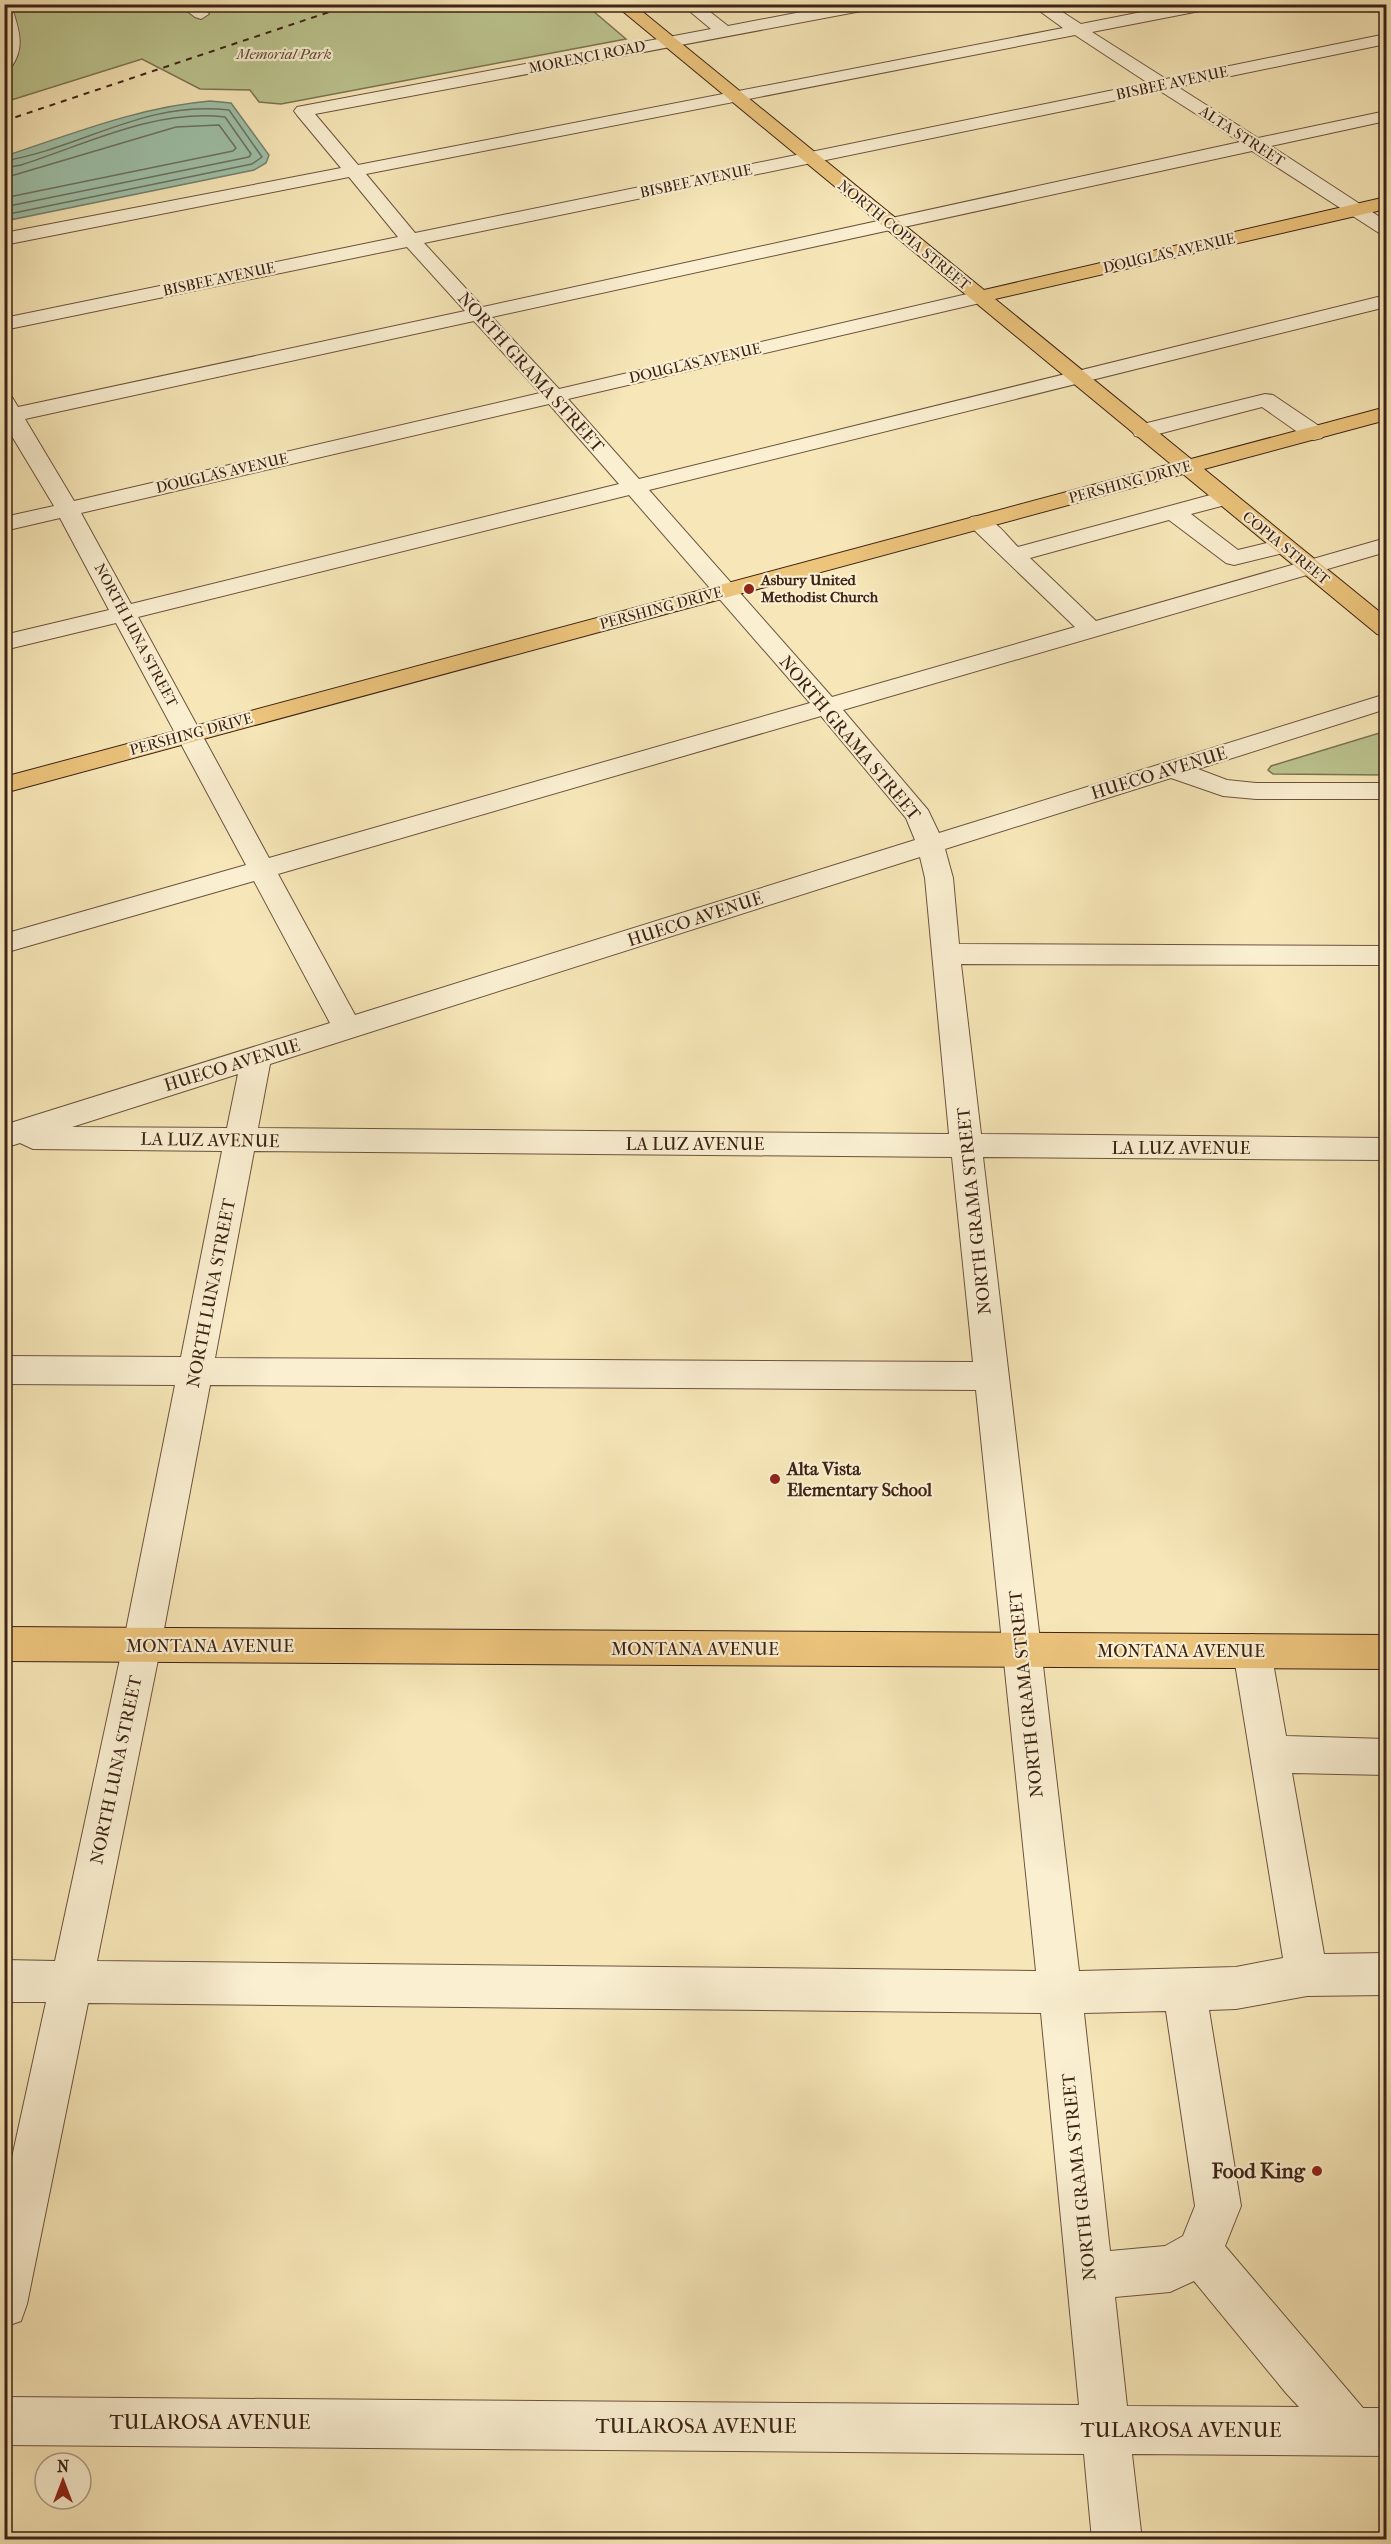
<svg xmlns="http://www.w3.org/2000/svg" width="1391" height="2544" font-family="'IM FELL French Canon',serif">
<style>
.green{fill:#bcc590;stroke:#7c7453;stroke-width:1.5}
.water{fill:#9ec1aa;stroke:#77816f;stroke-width:1.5}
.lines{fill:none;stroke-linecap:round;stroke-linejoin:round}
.shore{stroke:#6e7260;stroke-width:1.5}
.minor-casing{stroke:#6c533e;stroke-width:2}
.major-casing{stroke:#3d2216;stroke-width:2}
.minor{fill:#faefd1;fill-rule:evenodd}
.major{fill:#ecc47c;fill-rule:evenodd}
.rail{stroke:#3d2216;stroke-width:2;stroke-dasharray:6 6;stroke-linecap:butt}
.poi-dot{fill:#8f2418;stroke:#faefd1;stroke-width:2}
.labels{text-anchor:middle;stroke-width:4.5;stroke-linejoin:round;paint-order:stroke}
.far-park-label{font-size:15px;font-style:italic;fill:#5d4b34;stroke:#faefd1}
.far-street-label{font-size:15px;fill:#3d2216;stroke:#faefd1}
.far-poi-label{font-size:15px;font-weight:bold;fill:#3d2216;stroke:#faefd1;text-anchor:start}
.street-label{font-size:18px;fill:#3d2216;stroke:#faefd1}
.poi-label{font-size:18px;font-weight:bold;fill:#3d2216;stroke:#faefd1;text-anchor:start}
.near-poi-label{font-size:21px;font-weight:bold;fill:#3d2216;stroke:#faefd1;text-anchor:end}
.near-street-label{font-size:21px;fill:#3d2216;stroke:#faefd1}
</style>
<rect width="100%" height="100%" fill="#f7e7b8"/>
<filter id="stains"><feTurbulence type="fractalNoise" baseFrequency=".00333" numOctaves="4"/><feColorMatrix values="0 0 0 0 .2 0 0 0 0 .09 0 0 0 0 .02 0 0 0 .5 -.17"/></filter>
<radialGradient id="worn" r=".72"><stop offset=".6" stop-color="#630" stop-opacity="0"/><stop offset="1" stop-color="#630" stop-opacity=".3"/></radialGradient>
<g class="green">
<path d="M4,5H586L626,39L281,104L259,102L250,90L200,89L142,59L5,102Z"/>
<path d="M1386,731V775L1273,774L1268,770L1271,766Z"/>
</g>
<path class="water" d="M210,101L231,103L269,155L266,163L254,170L5,221V156C72,134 139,107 210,101Z"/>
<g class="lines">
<g class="shore">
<path d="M4,161C82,148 145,100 229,110L262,157L252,164L4,215"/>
<path d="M4,168L21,165C87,144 154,109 225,117L251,154L249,157L4,207"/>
<path d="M4,178L176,127L219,125L236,148L233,151L4,198"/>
</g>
<defs>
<g id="minor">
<path d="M4,4H19L13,11C20,33 25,49 10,69L4,70Z"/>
<path d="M178,4H198L209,14L201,19L195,17Z"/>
<path d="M681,4H700L728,26L843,4H880L872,9L315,114L358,165L1063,28L1030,4H1050L1081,24L1182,4H1218L1210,9L1092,32L1166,79L1386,34V44L1178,87L1258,138L1386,111V121L1271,146L1386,221V235L1379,233L1252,151L492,317L559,389L980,291L987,293L990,297L987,301L980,303L568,399L639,479L1386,295V307L649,490L832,697L1075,627L971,527L967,522L971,517C991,512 1005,534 1018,547L1225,491L1233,493L1236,498L1233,503L1191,514L1238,550L1284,539L1292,541L1296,546L1292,551L1234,565L1226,563L1169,520L1030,558L1096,621L1386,538V552L843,710L928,810L939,833L1386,694V709L1198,769L1227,780L1256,783H1386V799H1256L1223,796L1171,778L945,849L953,878L959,944L1386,946V965L961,964L981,1134L1386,1138V1160L983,1157L1079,1971L1236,1967L1283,1958L1233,1651L1239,1639L1252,1634L1265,1639L1271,1651L1286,1736L1386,1739V1775L1292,1773L1324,1954L1386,1953V1995L1307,1996L1236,2009L1209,2010L1241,2206L1225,2246L1363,2408H1386V2456L1132,2454L1142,2540H1092L1084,2454L4,2445V2397L1079,2405L1041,2013L88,2003L27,2304L21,2321L4,2327V2194L46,2002H4V1960L55,1961L123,1645L175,1385L4,1384V1356L181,1357L222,1151L33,1149L20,1143L4,1148V1125L330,1023L254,881L4,953V934L246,865L116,623L4,650V635L109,610L60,518L4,531V517L54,506L4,423V396L12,397L18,407L465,311L407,247L4,330V318L398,237L349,177L4,245V233L341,168L297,115L294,111L297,107L711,29ZM1075,35L1148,83L415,233L366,174ZM1160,91L1240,142L483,307L424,243ZM474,321L540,393L74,501L25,419ZM549,404L619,484L131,604L81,513ZM629,495L810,703L269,858L138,617ZM821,716L906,818L915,840L355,1015L278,874ZM920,857L925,878L949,1134L258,1128L270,1064ZM238,1074L227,1128L72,1127ZM254,1151L952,1157L973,1362L215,1358ZM210,1385L976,1390L1036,1971L97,1961L161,1645ZM1166,2011L1195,2206L1183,2236L1165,2246L1110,2251L1084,2013ZM1194,2281L1286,2393L1299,2407L1127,2406L1115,2297L1170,2292Z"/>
<path d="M1265,394L1273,395L1322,428L1325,433L1322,438L1314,440L1306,438L1262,407L1143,438L1135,436L1132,431L1135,426Z"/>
</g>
<g id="major">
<path d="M614,4H633L984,290L1386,197V209L995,299L1191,459L1386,407V420L1204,469L1386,617V636L1377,634L1183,474L4,793V777L1171,464Z"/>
<path d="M4,1627L1386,1635V1669L4,1661Z"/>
</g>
</defs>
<use href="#minor" class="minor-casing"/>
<use href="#major" class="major-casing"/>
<use href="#minor" class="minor"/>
<use href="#major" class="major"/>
<path class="rail" d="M4,121L353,4"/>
</g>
<g class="poi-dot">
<circle cx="749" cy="589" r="6"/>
<circle cx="775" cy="1479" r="6"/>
<circle cx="1317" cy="2171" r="6"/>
</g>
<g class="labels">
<g class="far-park-label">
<text x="284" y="59">Memorial Park</text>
</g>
<g class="far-street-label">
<text transform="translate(587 57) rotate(-11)" y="5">MORENCI ROAD</text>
<text transform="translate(1172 83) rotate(-12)" y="5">BISBEE AVENUE</text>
<text transform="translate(1242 136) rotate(33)" y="5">ALTA STREET</text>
<text transform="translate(696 181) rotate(-12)" y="5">BISBEE AVENUE</text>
<text transform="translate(904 235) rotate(39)" y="5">NORTH COPIA STREET</text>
<text transform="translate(1169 253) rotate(-13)" y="5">DOUGLAS AVENUE</text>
<text transform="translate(219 279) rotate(-12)" y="5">BISBEE AVENUE</text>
<text transform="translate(695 363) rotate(-13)" y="5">DOUGLAS AVENUE</text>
<text transform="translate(222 473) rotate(-13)" y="5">DOUGLAS AVENUE</text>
<text transform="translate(1130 482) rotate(-15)" y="5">PERSHING DRIVE</text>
<text transform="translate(1286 548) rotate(39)" y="5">COPIA STREET</text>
<text transform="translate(661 608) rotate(-15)" y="5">PERSHING DRIVE</text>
<text transform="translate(136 635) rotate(62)" y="5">NORTH LUNA STREET</text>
<text transform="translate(191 734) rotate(-15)" y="5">PERSHING DRIVE</text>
</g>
<g class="far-poi-label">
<text x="761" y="585">Asbury United<tspan x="761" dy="17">Methodist Church</tspan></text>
</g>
<g class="street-label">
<text transform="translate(531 372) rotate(48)" y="6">NORTH GRAMA STREET</text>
<text transform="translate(850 738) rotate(50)" y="6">NORTH GRAMA STREET</text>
<text transform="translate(1159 773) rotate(-17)" y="6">HUECO AVENUE</text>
<text transform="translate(695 919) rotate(-18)" y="6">HUECO AVENUE</text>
<text transform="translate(232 1065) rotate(-17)" y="6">HUECO AVENUE</text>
<text transform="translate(210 1140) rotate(1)" y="6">LA LUZ AVENUE</text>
<text x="695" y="1150">LA LUZ AVENUE</text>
<text x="1181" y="1154">LA LUZ AVENUE</text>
<text transform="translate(974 1211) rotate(-96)" y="6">NORTH GRAMA STREET</text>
<text transform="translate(211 1293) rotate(-79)" y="6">NORTH LUNA STREET</text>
<text x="210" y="1652">MONTANA AVENUE</text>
<text x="695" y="1655">MONTANA AVENUE</text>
<text x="1181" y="1657">MONTANA AVENUE</text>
<text transform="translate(1026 1694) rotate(-96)" y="6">NORTH GRAMA STREET</text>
<text transform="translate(116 1770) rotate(-78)" y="6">NORTH LUNA STREET</text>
<text transform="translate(1079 2177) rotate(-96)" y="6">NORTH GRAMA STREET</text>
</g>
<g class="poi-label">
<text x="787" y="1475">Alta Vista<tspan x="787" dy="21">Elementary School</tspan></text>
</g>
<g class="near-poi-label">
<text x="1305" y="2178">Food King</text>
</g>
<g class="near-street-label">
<text x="210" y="2429">TULAROSA AVENUE</text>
<text x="696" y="2433">TULAROSA AVENUE</text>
<text x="1181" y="2437">TULAROSA AVENUE</text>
</g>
</g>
<rect width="1391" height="2544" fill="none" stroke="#f7e7b8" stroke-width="24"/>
<rect x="6" y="6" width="1379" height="2532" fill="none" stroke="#3d2216" stroke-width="3"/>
<rect x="12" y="12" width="1367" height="2520" fill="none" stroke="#3d2216" stroke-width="1.5"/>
<g transform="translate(63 2481)"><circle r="28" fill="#faefd1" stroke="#ae9d86" stroke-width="1.5"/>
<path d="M0-4.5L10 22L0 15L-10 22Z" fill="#8f2418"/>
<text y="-9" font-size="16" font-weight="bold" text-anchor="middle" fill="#3d2216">N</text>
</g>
<rect width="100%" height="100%" filter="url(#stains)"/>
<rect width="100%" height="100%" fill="url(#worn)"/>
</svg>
